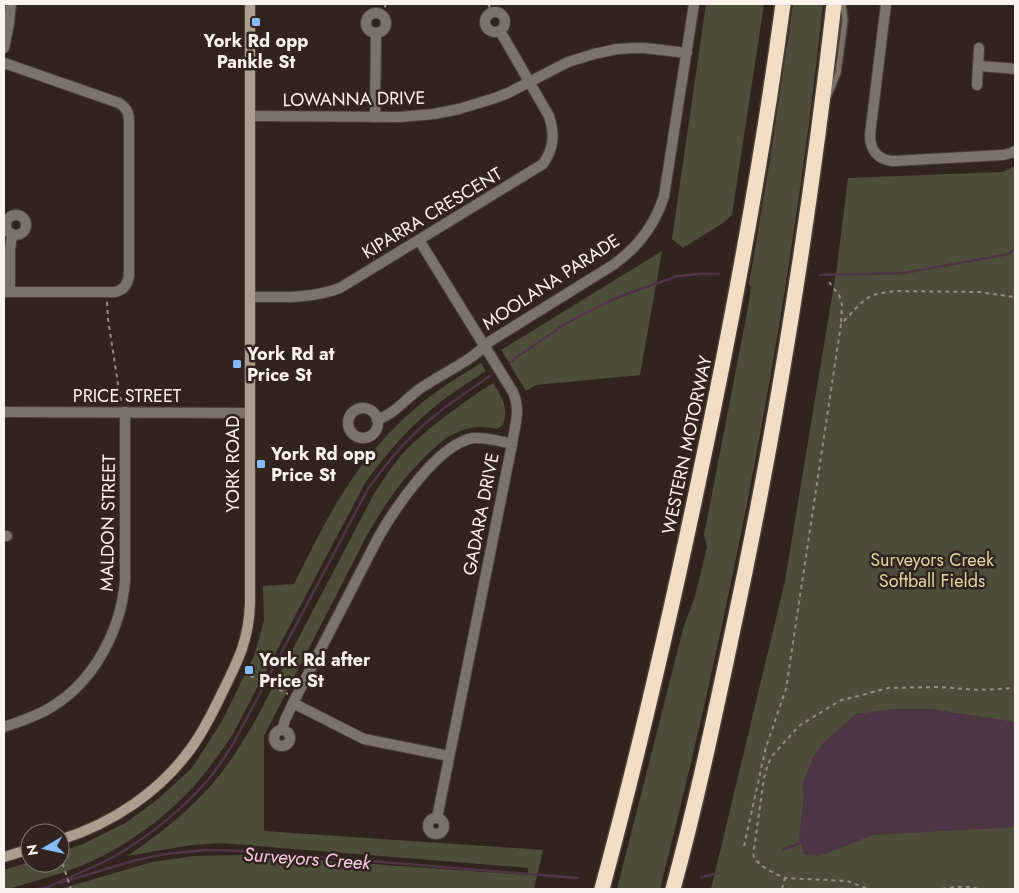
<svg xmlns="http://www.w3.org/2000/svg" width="1019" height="893" font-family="Jost,sans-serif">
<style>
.green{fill:#4e4d39}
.water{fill:#4d3543}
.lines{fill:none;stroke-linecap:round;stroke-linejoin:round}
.stream{stroke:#4d3543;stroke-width:2.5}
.lane-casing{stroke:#4d413b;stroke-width:8}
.street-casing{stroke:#4d413b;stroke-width:12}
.secondary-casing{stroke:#4d413b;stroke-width:12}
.highway-casing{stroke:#4d413b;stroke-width:18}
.path{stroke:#968a85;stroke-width:2;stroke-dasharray:4 4;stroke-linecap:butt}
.lane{stroke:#7b7369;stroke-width:5}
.street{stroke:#7b7369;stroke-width:10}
.secondary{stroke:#ab9e8e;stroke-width:10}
.highway{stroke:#f2dec4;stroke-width:15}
.poi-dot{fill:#85bbfb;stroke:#31241e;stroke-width:2}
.labels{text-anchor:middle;stroke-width:5;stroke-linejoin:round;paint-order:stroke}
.poi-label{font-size:18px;font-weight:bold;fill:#fcf2ee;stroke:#31241e;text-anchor:start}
.street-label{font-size:18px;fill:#fcf2ee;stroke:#31241e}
.park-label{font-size:18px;fill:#dbd7a2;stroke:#31241e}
.water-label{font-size:19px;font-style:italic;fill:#fac6e3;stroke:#31241e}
</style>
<rect width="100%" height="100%" fill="#31241e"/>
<g class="green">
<path d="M706,4H764L732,215L723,223L683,248L672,239Z"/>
<path d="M793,4H823C791,303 734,598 660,889H617L683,629L695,596L707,547L704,535L749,302L751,287L749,284L770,159Z"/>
<path d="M1015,166V889H711L785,581L837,266L848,178L1002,172Z"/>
<path d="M662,251L640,375L536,385L526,391L501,350Z"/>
<path d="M481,363L486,371C466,384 444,398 426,414C403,434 383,458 365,483L233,734C221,752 208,770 194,786C165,819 118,852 78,867C55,876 31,882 8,889H4V870L30,862V863H60V859L63,868H64L61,852L85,843L127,822L158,799L192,768L222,721L254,656L264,621L263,586L294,584C309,555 323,524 341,496C363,460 391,428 424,401C442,387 461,375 481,363Z"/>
<path d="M493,383C502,397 509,408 503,425L497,429C483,426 469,426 456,433C446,437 439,444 431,451C404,476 384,505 366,537L264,736V831L543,850L534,889H60L152,862L193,856L243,855L528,875V868L221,843L192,845L127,856C154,838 179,819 202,795C223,774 239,748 254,723L374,494C385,477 397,458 412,444C437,421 465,401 493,383Z"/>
</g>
<path class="water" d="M895,709H932L1015,722V827L873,835L820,856L804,855L799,838L804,796L802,786L813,757L823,743L856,714Z"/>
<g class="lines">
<g class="stream">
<path d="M820,275L904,273L1009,254L1015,248"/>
<path d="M510,362L562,326L584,314L610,301L632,292L678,276L700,274H719"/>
<path d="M784,849L803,842"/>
<path d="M701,877L718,873"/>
<path d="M60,883L136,860L166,854L206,850L248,851L578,878"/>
<path d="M48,887C70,877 93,868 115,856C151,835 185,807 212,775C219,766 225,756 232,746L369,487C381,472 392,456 406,442C430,416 461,396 490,376"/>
<path d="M40,889L47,887"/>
</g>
<defs>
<path id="lane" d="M828,97L838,73L845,20L843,4"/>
<g id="street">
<path d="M886,4L870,135C870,150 878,160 893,161L1003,155L1011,153L1015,151"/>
<circle cx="495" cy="22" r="10"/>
<circle cx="376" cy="23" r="10"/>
<path d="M4,48L9,23L11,4"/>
<path d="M4,63L119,103C126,107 129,112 129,120V275C128,284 124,290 115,292H4"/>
<path d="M978,66L1006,68L1015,69"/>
<path d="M977,85L979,48"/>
<path d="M250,116L399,117L434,114L459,109L495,98L508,93L568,62L594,54L617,49L636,48H645L687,53"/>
<path d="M375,117L376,33"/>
<circle cx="16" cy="225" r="10"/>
<path d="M419,240L513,392C521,410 515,425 512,444L437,818"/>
<path d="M10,292V250L12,235"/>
<path d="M250,297C280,297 311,299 340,288L543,164C554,148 555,134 549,116L500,31"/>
<circle cx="363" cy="423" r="15"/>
<path d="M4,412L250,413"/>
<path d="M377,420C396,413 405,399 421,388C443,373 470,362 489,342L613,265C637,248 655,225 664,196L694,4"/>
<path d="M4,536H7"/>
<path d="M293,703L364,739L449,756"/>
<path d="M4,727C21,721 38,716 53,706C95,680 121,629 125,581V412"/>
<path d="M282,730L285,720L293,703L378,538C395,508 438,444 473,438C486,437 500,441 512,444"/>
<circle cx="282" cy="738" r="8"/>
<circle cx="436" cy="826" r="8"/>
</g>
<g id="secondary">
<path d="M60,840C113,823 160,792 192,747C204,730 213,712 222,693C238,661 249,640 250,603V4"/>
<path d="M4,857L30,849"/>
</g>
<g id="highway">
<path d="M602,889C639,752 671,613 700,474C733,318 762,161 783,4"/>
<path d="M673,889C696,805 714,719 732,634C777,425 810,215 834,4"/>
</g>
</defs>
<use href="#lane" class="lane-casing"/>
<use href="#street" class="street-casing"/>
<use href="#secondary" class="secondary-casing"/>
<use href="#highway" class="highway-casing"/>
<g class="path">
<path d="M488,4L493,13"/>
<path d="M382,15L386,4"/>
<path d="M829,282L839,295L842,304L841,324"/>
<path d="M107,302L108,319L120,397L122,403"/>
<path d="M243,672L288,694"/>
<path d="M744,846L766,747L786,689L841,324L861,303L872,295L894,291L979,292L1015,297"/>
<path d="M60,856L71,889"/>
<path d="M782,889L785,878"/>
<path d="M874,889H869L847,881L785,878C776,874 758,866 754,857C753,855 754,852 754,849L764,778L768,764L772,756L799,726L839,701L888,688L939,687L979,690L1015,688"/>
<path d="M942,889C954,887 967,885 978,889"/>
</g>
<use href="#lane" class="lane"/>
<use href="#street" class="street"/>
<use href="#secondary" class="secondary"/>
<use href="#highway" class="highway"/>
</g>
<g class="poi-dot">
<rect x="251" y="17" width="10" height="10" rx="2.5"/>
<rect x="232" y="359" width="10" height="10" rx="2.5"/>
<rect x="256" y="459" width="10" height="10" rx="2.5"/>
<rect x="244" y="665" width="10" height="10" rx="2.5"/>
</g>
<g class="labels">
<g class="poi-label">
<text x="256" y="47" text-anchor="middle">York Rd opp<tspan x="256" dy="21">Pankle St</tspan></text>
<text x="247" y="360">York Rd at<tspan x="247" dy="21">Price St</tspan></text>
<text x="271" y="460">York Rd opp<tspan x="271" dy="21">Price St</tspan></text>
<text x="259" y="666">York Rd after<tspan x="259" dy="21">Price St</tspan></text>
</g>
<g class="street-label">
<text transform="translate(354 99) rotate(-1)" y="6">LOWANNA DRIVE</text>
<text transform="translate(432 213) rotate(-31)" y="6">KIPARRA CRESCENT</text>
<text transform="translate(551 282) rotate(-33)" y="6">MOOLANA PARADE</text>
<text x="127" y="402">PRICE STREET</text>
<text transform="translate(687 445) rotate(-78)" y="6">WESTERN MOTORWAY</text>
<text transform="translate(233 464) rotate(-90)" y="6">YORK ROAD</text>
<text transform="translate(481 514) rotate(-79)" y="6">GADARA DRIVE</text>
<text transform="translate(108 523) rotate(-89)" y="6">MALDON STREET</text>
</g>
<g class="park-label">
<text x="932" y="566">Surveyors Creek<tspan x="932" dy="21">Softball Fields</tspan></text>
</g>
<g class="water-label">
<text transform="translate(307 858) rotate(4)" y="7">Surveyors Creek</text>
</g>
</g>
<rect width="1019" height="893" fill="none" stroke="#fcf2ee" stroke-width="10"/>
<g transform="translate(45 848) rotate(261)"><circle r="24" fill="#31241e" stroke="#827671"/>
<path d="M0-4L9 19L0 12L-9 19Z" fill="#85bbfb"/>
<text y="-8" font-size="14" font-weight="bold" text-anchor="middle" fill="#fcf2ee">N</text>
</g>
</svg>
